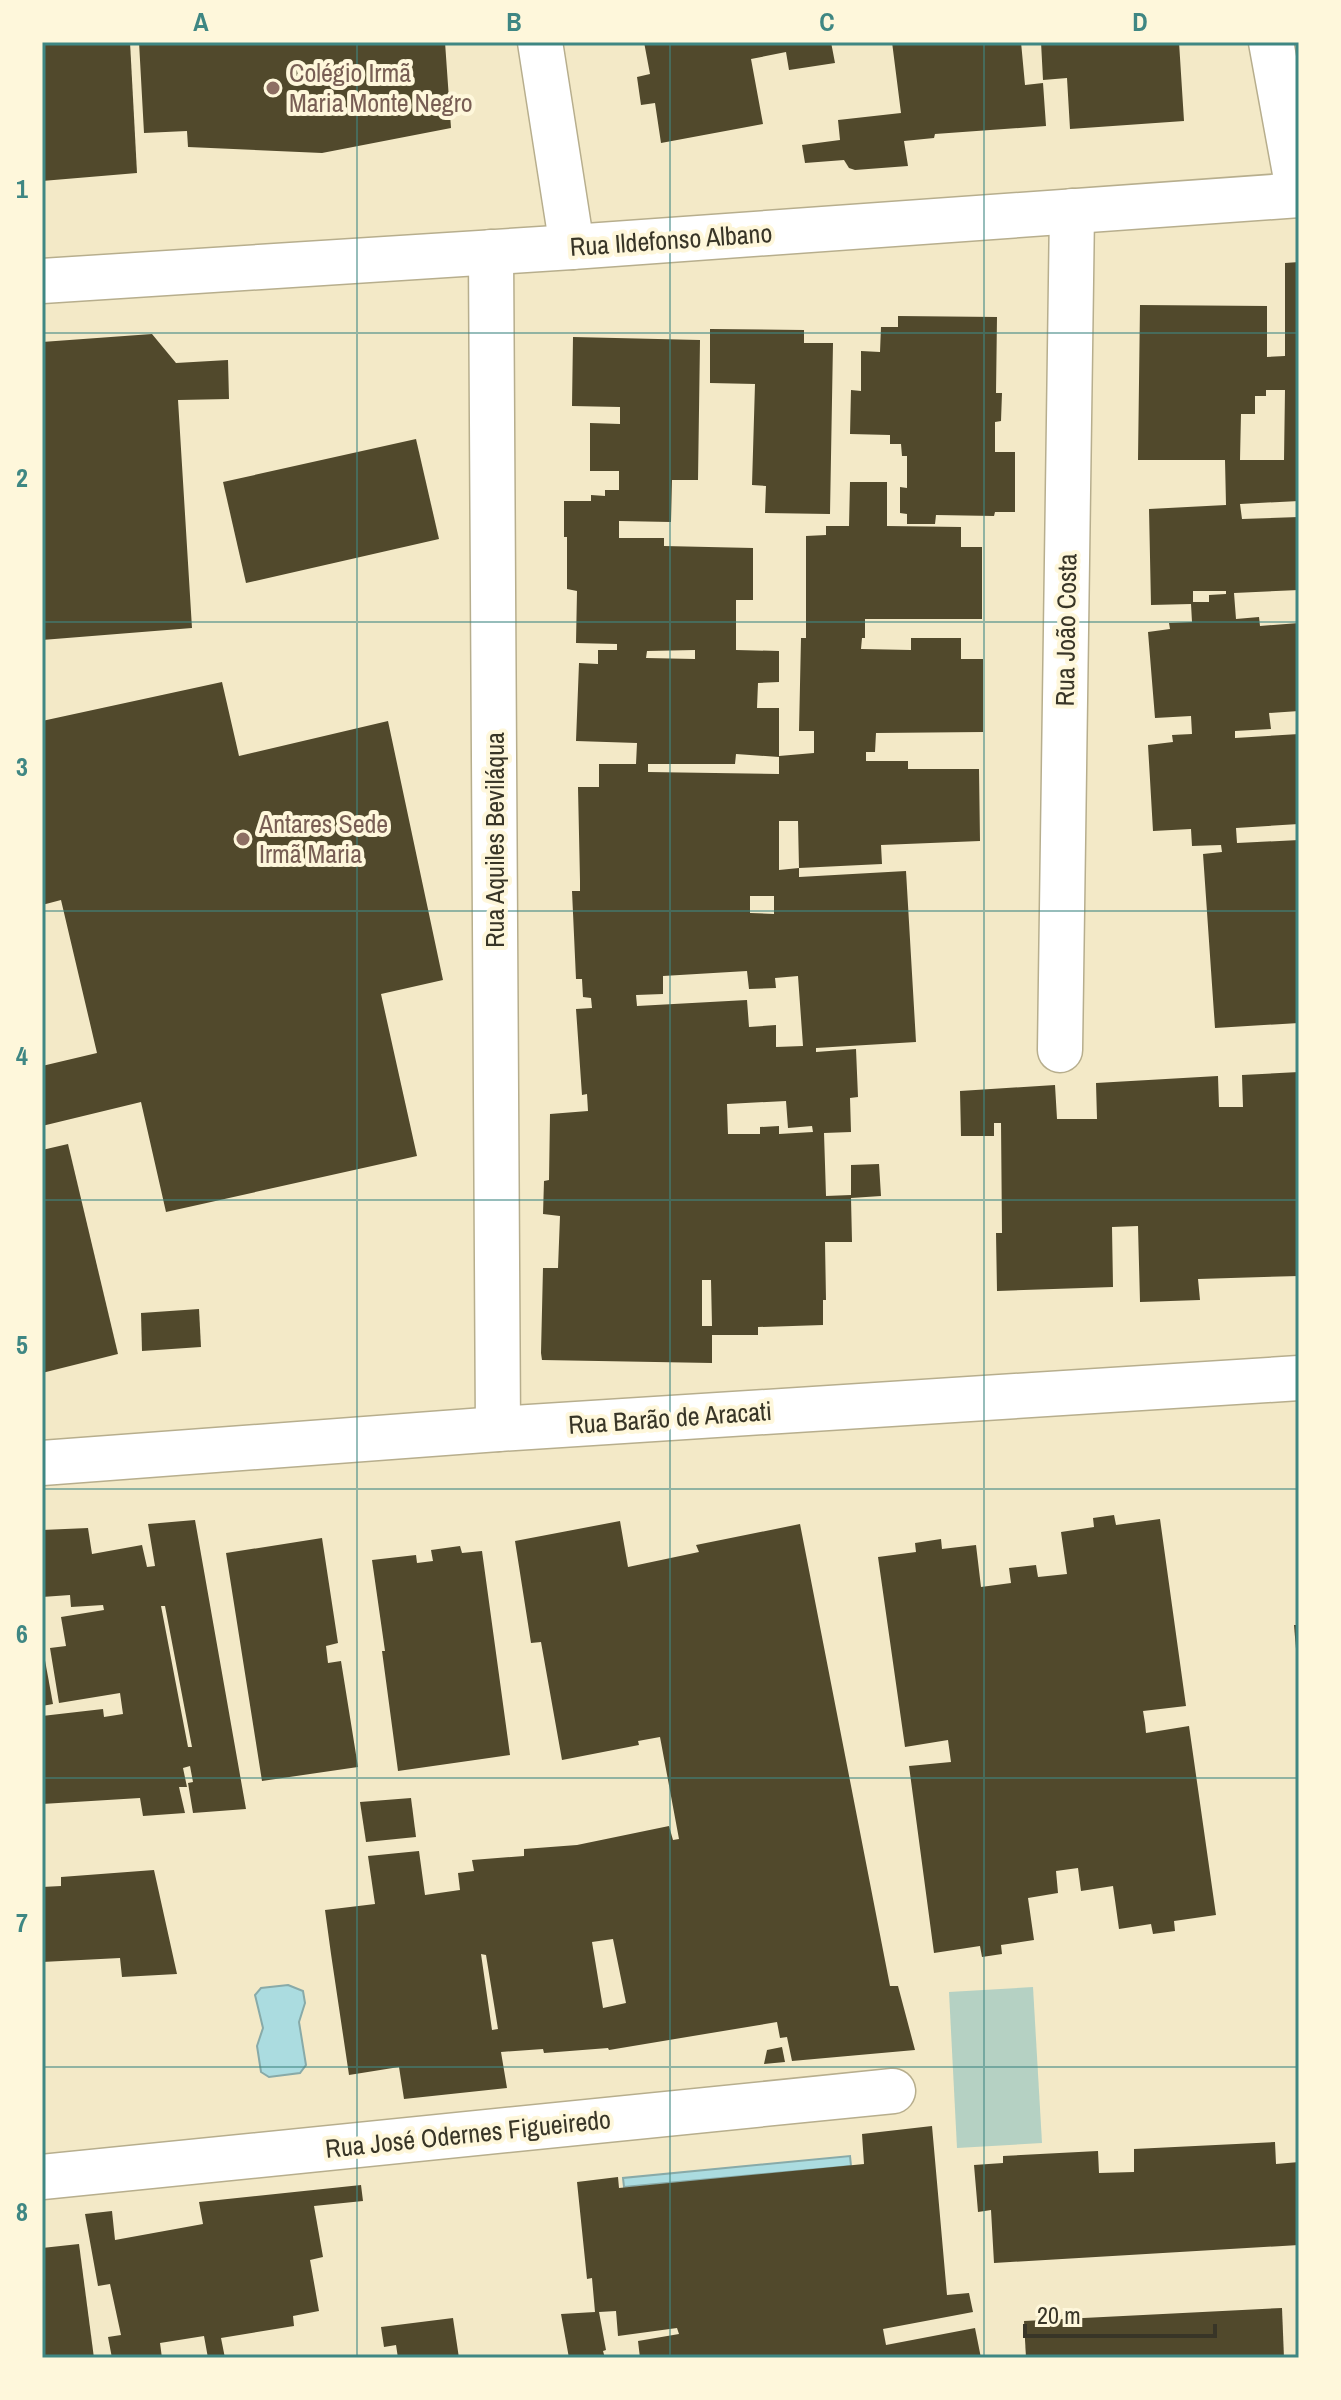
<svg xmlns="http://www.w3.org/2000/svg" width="1341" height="2400" font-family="'Archivo Narrow',sans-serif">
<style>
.green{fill:#b5d1c3}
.water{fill:#abdce0;stroke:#88aaa8;stroke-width:2}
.building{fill:#51492c;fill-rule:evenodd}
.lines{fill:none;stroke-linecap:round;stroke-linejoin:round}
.minor-casing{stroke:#b7ae8d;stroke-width:47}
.minor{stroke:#fff;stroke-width:44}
.grid{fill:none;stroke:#3f8783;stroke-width:2;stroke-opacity:0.55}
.education-dot{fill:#8d6e63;stroke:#fef7db;stroke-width:3}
.labels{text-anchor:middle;stroke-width:8;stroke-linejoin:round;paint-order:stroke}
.education-label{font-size:26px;fill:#785e54;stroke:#fef7db;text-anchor:start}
.street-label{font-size:26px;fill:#383527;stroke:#fef7db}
.neatline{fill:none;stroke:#3f8783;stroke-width:3}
.grid-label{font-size:26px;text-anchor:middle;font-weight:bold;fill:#3f8783}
</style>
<rect width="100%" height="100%" fill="#f3e9c7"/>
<path class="green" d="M1033,1987L1042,2143L957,2148L949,1992Z"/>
<g class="water">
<path d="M288,1985L303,1991L305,2003L299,2022L306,2065L300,2073L269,2077L261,2072L257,2046L263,2028L255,1995L261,1988Z"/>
<path d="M850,2156L851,2166L624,2187L623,2178Z"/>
</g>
<g class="building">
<path d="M42,42H130L137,173L42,181Z"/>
<path d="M139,42H445L451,128L322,153L188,147L187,131L144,133Z"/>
<path d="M644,42H831L835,63L789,70L786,52L751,59L763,124L661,143L655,103L641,105L637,77L650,74Z"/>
<path d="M892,42H1021L1025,85L1043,83L1046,126L935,134L934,138L904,141L908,166L855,170L849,168L844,160L805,163L802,145L840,140L838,120L901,113Z"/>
<path d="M1041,42H1179L1184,121L1070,129L1067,78L1043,80Z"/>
<path d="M1299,262V501L1240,504L1242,519L1299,517V590L1234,593L1236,619L1259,617L1260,626L1299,623V711L1269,713L1271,729L1235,731V738L1299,734V824L1236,828L1237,843L1299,840V1023L1215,1028L1203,854L1222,852L1221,845L1192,846L1191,829L1153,831L1148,745L1173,742L1172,735L1192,734L1191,716L1155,718L1148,632L1170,629L1169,623L1192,622L1191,604L1151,605L1149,509L1226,505L1225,460H1138L1140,305L1267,306V357L1285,356V263ZM1266,390H1285L1284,460H1240L1241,414H1255V396H1266ZM1193,591H1226V594L1209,595V602H1193Z"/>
<path d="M898,316L997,317L996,393H1002L1001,421L995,422V452H1015V512H995L994,516L936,515L935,524H907V514L900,513V487L907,488V456H902L901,444H890V435L850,434L851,390L861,391V351L880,352L881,327H898Z"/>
<path d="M710,329L804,330V343H833L830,514L765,513L766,486L752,485L755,384L710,383Z"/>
<path d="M152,334L176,363L228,360L229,399L178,400L192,628L42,640V342Z"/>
<path d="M573,337L700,340L698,480H672L671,522L619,521V538H664V546L753,548V600H736V650L779,651V682L758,683L757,708H779V757L736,754L735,764H648V772L779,774V756L814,753V731H799L801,638H806V536L826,535V526H849L850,482H887V526L961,527V547H982V619H865V638H862L861,649L911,650V638H961V659H983V732L876,733L875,752H866V761H908V769H979L980,841L881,845L882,864L799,868V877L906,871L916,1042L816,1048V1052L856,1049L858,1097L850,1098L851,1132L824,1133L826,1196L851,1195V1165L879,1164L881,1196L851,1198L852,1242H825L826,1300H823V1325L758,1327V1335H712V1363L542,1360L541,1353L543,1268H558L560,1216L543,1214L544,1181L549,1180L550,1114L588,1111L587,1094L582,1095L576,1009L592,1008L591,998L583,997L582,979H576L572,891H580V881L578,787H599V764H636L637,743L576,741L579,663L598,664V650H617V644L576,643L577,591L567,589V537H564V501H591V495L605,496V490H619V471H590V423L620,424V407L572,406ZM695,650V659L646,658L647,651ZM779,821H798L799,868L779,870ZM750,896H774V914L750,913ZM747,971L749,989L776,988L775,978L798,976L803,1046L776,1047V1025L749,1027L747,1000L637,1006L636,995L663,994V976ZM786,1101L788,1128L812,1126L813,1132L779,1134V1126L760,1127V1134H728L727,1104ZM702,1280H711L712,1326H702Z"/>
<path d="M416,439L439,539L246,583L223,482Z"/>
<path d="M222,682L239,756L388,721L443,980L381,994L417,1156L166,1212L141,1102L42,1126V1066L97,1053L61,900L42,905V721Z"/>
<path d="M1299,1072V1276L1198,1279L1200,1300L1140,1302L1138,1226L1112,1227L1113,1287L997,1291L996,1233H1002L1001,1123H994V1136H961L960,1091L1055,1085L1057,1119H1097L1096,1083L1218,1076L1219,1107H1243L1242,1075Z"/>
<path d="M68,1144L118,1354L42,1373V1150Z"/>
<path d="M199,1309L201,1347L142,1351L141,1313Z"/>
<path d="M1114,1515L1116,1525L1160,1519L1186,1706L1143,1711L1145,1723L1146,1733L1189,1726L1216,1915L1174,1921L1175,1931L1153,1934L1151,1924L1119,1929L1113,1886L1081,1891L1078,1868L1056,1871L1058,1893L1028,1898L1034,1940L1001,1945L1002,1954L982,1957L980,1946L934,1953L909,1766L951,1762L948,1740L905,1747L878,1557L916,1552L915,1543L941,1539L942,1549L976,1545L981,1587L1011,1583L1009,1568L1036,1565L1038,1577L1067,1574L1061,1532L1094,1527L1093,1518Z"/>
<path d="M195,1520L246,1809L193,1813L188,1783L193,1782L190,1766L183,1768L187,1787H179L185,1813L143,1816L140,1798L42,1804V1716L103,1709L104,1717L123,1714L120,1693L59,1703L50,1648L66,1646L61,1617L104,1610L103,1605L71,1607L70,1595L42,1597V1530L88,1528L92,1554L142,1545L147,1567L155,1566L148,1524ZM161,1606H165L192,1747H188Z"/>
<path d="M620,1521L628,1567L699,1552L696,1545L800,1524L890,1986H898L915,2050L792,2061L787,2037L780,2038L777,2022L609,2050L608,2048L544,2053L543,2049L501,2052L507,2088L404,2099L399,2067L349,2075L331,1954L325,1910L375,1904L368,1856L419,1851L425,1895L460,1890L458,1873L474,1871L472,1860L524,1856V1849L577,1845L669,1826L673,1840L679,1839L660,1737L638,1741L639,1745L562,1760L541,1642L531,1643L515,1541ZM613,1939L626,2003L603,2008L592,1942ZM481,1954L486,1955L498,2029L492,2030Z"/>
<path d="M322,1538L338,1643L326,1646L328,1663L341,1661L358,1767L262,1781L226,1553Z"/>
<path d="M460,1546L462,1553L482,1551L510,1755L398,1771L382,1651H385L372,1560L416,1555L417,1563L433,1561L431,1550Z"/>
<path d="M1294,1625H1299V1661H1297Z"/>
<path d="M42,1644L53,1704L42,1706Z"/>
<path d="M411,1798L416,1837L366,1842L360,1802Z"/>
<path d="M154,1870L177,1974L122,1977L120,1958L42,1962V1887L61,1886V1877Z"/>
<path d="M782,2047L785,2062L764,2064L767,2050Z"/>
<path d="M932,2126L947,2295L969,2293L973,2312L883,2329L886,2345L975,2328L981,2358H683L682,2356L640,2358L638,2341L679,2334L677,2328L618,2336L616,2311L599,2312L606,2350L603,2351L605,2358H569L561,2314L595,2312L592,2278L587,2279L577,2182L618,2177L619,2188L864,2164L862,2134Z"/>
<path d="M1275,2142L1276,2164L1299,2162V2245L994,2263L991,2210L978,2212L974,2165L1003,2163V2156L1098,2151L1099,2173L1134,2172V2149Z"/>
<path d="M361,2185L363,2201L314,2206L323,2257L310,2260L319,2311L293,2316L294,2326L221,2338L225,2358H208L204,2336L160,2343L162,2358H112L108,2337L121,2335L110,2284L98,2286L85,2214L112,2211L115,2240L203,2224L199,2202Z"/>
<path d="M79,2244L94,2358H42V2248Z"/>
<path d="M1282,2308L1284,2358H1026L1024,2321Z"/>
<path d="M453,2318L459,2358H398L396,2345L384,2347L381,2327Z"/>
</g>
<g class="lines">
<defs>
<g id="minor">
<path d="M540,42L572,247"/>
<path d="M1271,42L1299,195"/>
<path d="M491,252L498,1429"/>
<path d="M42,281L572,247L1299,195"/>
<path d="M1060,1050L1072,211"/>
<path d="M42,1463L498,1429L1299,1378"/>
<path d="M42,2177L893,2091"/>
</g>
</defs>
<use href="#minor" class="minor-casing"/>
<use href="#minor" class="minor"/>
</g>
<path class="grid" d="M357,42V2358M670,42V2358M984,42V2358M42,333H1299M42,622H1299M42,911H1299M42,1200H1299M42,1489H1299M42,1778H1299M42,2067H1299"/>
<g class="education-dot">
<circle cx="273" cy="88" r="8"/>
<circle cx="243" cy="839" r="8"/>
</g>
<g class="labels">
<g class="education-label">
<text x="289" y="82">Colégio Irmã<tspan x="289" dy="30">Maria Monte Negro</tspan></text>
<text x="259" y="833">Antares Sede<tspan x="259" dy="30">Irmã Maria</tspan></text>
</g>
<g class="street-label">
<text transform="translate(671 240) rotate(-4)" y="9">Rua Ildefonso Albano</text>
<text transform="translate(1066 630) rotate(-89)" y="9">Rua João Costa</text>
<text transform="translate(495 840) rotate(-90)" y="9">Rua Aquiles Beviláqua</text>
<text transform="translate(670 1418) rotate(-4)" y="9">Rua Barão de Aracati</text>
<text transform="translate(468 2134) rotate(-6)" y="9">Rua José Odernes Figueiredo</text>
</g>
</g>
<rect width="1341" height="2400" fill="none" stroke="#fef7db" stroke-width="88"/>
<path d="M1025 2324v12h190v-12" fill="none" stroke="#383527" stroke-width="4"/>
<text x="1037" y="2324" font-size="24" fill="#383527" stroke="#fef7db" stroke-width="6" paint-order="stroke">20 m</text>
<rect x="44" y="44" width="1253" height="2312" class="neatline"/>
<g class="grid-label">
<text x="201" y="31">A</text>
<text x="514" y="31">B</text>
<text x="827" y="31">C</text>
<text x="1140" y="31">D</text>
<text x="22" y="198">1</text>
<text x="22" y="487">2</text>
<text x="22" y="776">3</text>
<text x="22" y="1065">4</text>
<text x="22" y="1354">5</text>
<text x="22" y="1643">6</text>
<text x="22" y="1932">7</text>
<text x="22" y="2221">8</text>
</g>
</svg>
